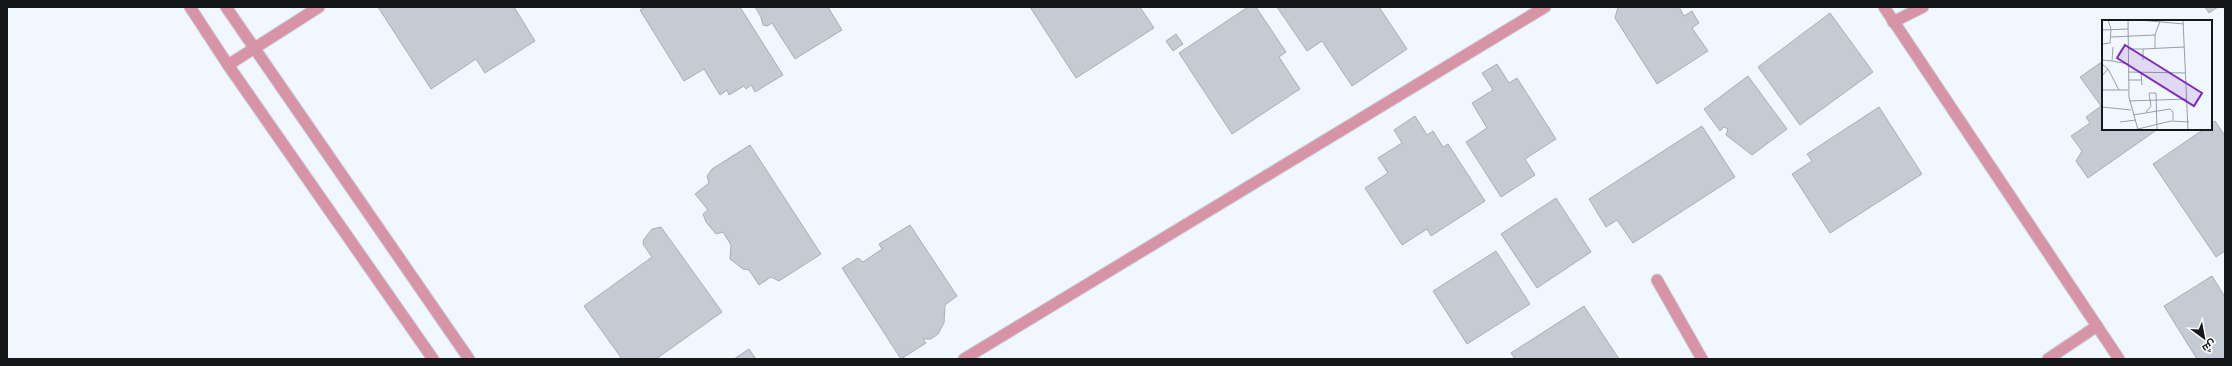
<svg xmlns="http://www.w3.org/2000/svg" width="2232" height="366" font-family="Barlow,Cairo,sans-serif">
<style>
.building{fill:#c4cbd4;stroke:#a8afb7}
.lines{fill:none;stroke-linecap:round;stroke-linejoin:round}
.minor-casing{stroke:#ced3da;stroke-width:13}
.minor{stroke:#d694a6;stroke-width:11}
.inset-road{fill:none;stroke:#999ea3;stroke-width:1}
.view{fill:#7b2cbf;fill-opacity:0.15;stroke:#7b2cbf;stroke-width:2}
.inset-edge{fill:none;stroke:#15181b;stroke-width:2}
</style>
<rect width="100%" height="100%" fill="#f1f7fe"/>
<g class="building">
<path d="M378,7H514L535,41L485,73L476,59L431,89Z"/>
<path d="M645,7H740L783,75L755,92L751,85L746,89L744,86L729,95L727,90L720,95L704,69L684,81L640,10Z"/>
<path d="M755,7H828L842,30L795,59L772,23L767,26L763,25L761,17Z"/>
<path d="M1030,7H1140L1154,28L1076,78Z"/>
<path d="M1248,7H1256L1286,52L1279,57L1300,89L1232,134L1179,53Z"/>
<path d="M1277,7H1379L1407,49L1352,86L1322,41L1307,51Z"/>
<path d="M1618,7H1679L1684,16L1692,11L1699,23L1692,28L1708,51L1657,84L1615,18Z"/>
<path d="M2205,7H2218L2209,13Z"/>
<path d="M1830,13L1873,72L1800,125L1758,67Z"/>
<path d="M1176,34L1183,44L1173,51L1166,41Z"/>
<path d="M2103,61V129H2158L2088,178L2076,161L2082,151L2071,136L2090,123L2086,117L2101,106L2080,77Z"/>
<path d="M1497,64L1509,83L1517,78L1556,139L1525,159L1535,175L1501,197L1466,142L1487,128L1472,103L1493,90L1482,73Z"/>
<path d="M1748,76L1787,129L1752,155L1726,135L1728,129L1724,127L1720,131L1704,109Z"/>
<path d="M1879,107L1922,174L1830,233L1792,174L1812,161L1807,154Z"/>
<path d="M1415,116L1427,135L1433,131L1443,147L1448,144L1485,201L1431,236L1427,229L1402,245L1365,188L1388,173L1378,158L1402,143L1394,130Z"/>
<path d="M2215,121L2225,136V251L2216,257L2153,164L2204,129H2211V124Z"/>
<path d="M1702,126L1735,177L1633,243L1617,220L1606,227L1589,199Z"/>
<path d="M750,145L821,254L779,281L771,277L759,285L749,270L743,269L730,259L731,245L723,232L716,234L706,222L703,214L708,210L695,194L709,183L707,176L712,169Z"/>
<path d="M1556,198L1591,252L1537,288L1501,234Z"/>
<path d="M910,225L957,296L945,305L944,323L938,334L931,339H923L926,343L901,359L842,268L858,258L863,262L882,249L879,244Z"/>
<path d="M661,227L722,312L656,359H622L584,306L652,257L643,244L644,239L652,229Z"/>
<path d="M1496,251L1530,304L1467,344L1433,291Z"/>
<path d="M2212,276L2225,297V359H2197L2164,306Z"/>
<path d="M1584,306L1619,359H1515L1511,353Z"/>
<path d="M749,349L756,359H734Z"/>
</g>
<g class="lines">
<defs>
<g id="minor">
<path d="M190,7L228,65L433,359"/>
<path d="M226,7L469,359"/>
<path d="M1884,7L2119,359"/>
<path d="M1893,22L1923,7"/>
<path d="M228,65L319,7"/>
<path d="M1657,280L1702,359"/>
<path d="M964,359L1545,7"/>
<path d="M2048,359L2097,326"/>
</g>
</defs>
<use href="#minor" class="minor-casing"/>
<use href="#minor" class="minor"/>
</g>
<g transform="translate(2102 20)">
<rect width="110" height="110" fill="#f1f7fe"/>
<path class="inset-road" d="M26,0L27,77L36,110M37,0L82,4M81,0L86,110M0,10L26,9M9,17L53,15M0,24L8,23L9,9L6,0M26,29H41V40M41,29L82,27M53,29V15L58,1M0,40L10,41L11,27M10,41L27,44M0,44L6,49L0,56M6,49L17,70M27,52L84,53M39,52L40,65M26,60H39M0,70H26M27,81L85,79M0,87L29,90M44,92L49,86L47,73H54L55,110M31,95L68,89L71,92V100M18,102L34,100M36,109L69,101L87,102"/>
<path class="view" d="M23,25L100,73L92,86L15,38Z"/>
<rect width="110" height="110" class="inset-edge"/>
</g>
<rect width="2232" height="366" fill="none" stroke="#15181b" stroke-width="16"/>
<g transform="translate(2204 338) rotate(148)" stroke="#ffffff" stroke-width="3" paint-order="stroke">
<path d="M0-3L7 15L0 10L-7 15Z" fill="#15181b"/>
<text y="-6" font-size="11" font-weight="bold" text-anchor="middle" fill="#15181b">ش</text>
</g>
</svg>
